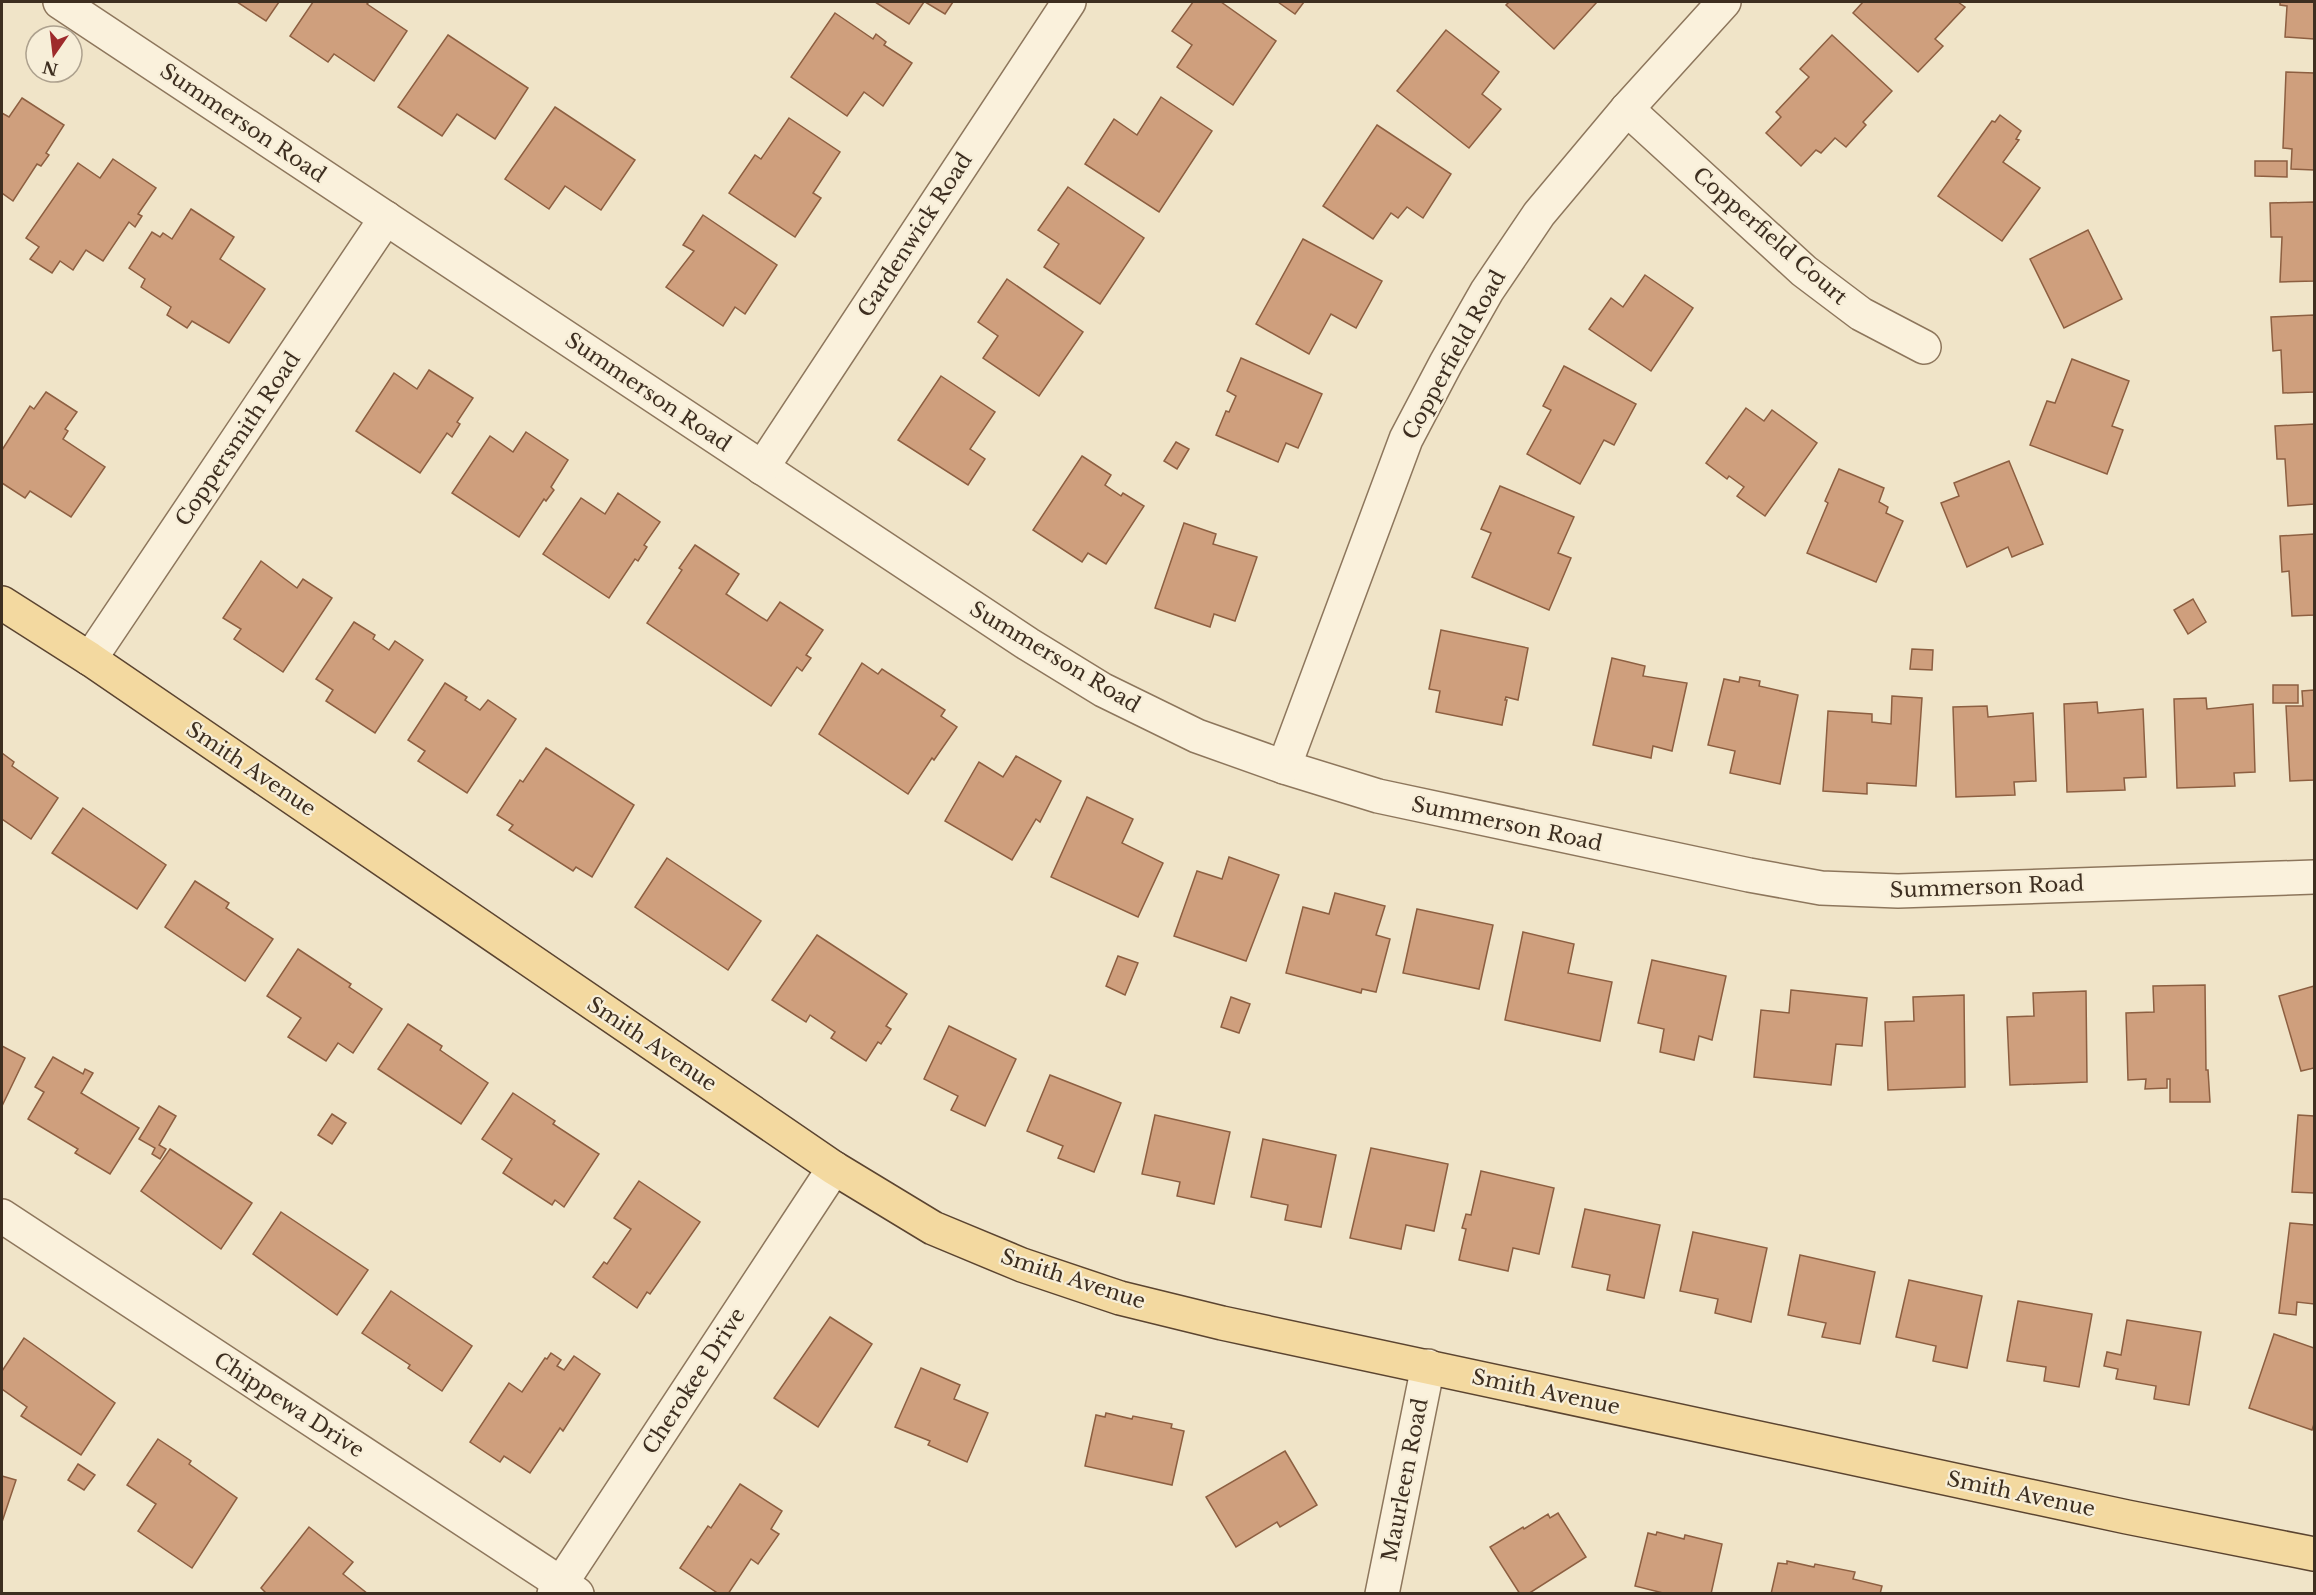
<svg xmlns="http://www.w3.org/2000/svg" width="2316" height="1595" font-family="'Libre Baskerville',serif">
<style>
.building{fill:#cf9f7d;stroke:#8d5f41;stroke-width:1.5}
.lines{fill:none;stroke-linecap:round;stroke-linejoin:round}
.minor-casing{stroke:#8d765c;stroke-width:36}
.major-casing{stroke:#5b4430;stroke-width:36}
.minor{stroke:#faf1dc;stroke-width:33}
.major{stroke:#f3d9a0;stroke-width:33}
.labels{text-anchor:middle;stroke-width:4.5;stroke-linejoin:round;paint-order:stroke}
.street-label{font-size:21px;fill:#3d2e20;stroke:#f7eed8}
</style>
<rect width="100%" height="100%" fill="#f0e4c8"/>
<g class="building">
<path d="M237,2H279L266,21Z"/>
<path d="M313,2H369L367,4L407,31L374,81L334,54L328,62L290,36Z"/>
<path d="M875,2H924L909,24Z"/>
<path d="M925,2H953L945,14Z"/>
<path d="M1193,2H1221L1276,41L1233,105L1177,67L1192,45L1172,31Z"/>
<path d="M1278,2H1304L1295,14Z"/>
<path d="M1509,2H1597L1554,49L1506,5Z"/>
<path d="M1863,2H1958L1965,7L1935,39L1943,46L1918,72L1853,13Z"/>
<path d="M2280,2H2314V39L2285,37L2287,6L2280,5Z"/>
<path d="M835,13L873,39L876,34L886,42L884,45L912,63L883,106L864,92L847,116L791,77Z"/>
<path d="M1446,30L1499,72L1482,94L1501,109L1469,148L1397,91Z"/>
<path d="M448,35L528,88L495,139L457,114L442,136L398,107Z"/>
<path d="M1832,35L1892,91L1863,122L1866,125L1846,147L1835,138L1821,153L1816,150L1801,166L1766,133L1781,117L1776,112L1809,77L1800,69Z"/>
<path d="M2286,72L2314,73V170L2291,169L2292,149L2283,148Z"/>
<path d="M1161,97L1212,131L1159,212L1085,164L1114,119L1137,135Z"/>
<path d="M22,98L64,125L46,153L49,155L41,166L37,164L13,201L2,193V113L9,117Z"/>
<path d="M555,107L635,160L601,210L565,186L549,209L505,179Z"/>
<path d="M2000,115L2021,131L2016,139L2019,140L2003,162L2040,188L2002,241L1938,196L1992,121L1995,122Z"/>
<path d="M789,118L840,152L813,193L821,198L795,237L729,193L755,155L761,159Z"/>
<path d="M1377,125L1451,174L1423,218L1407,207L1398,218L1391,213L1373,239L1323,206Z"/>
<path d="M113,159L156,188L138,214L142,216L135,227L129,222L103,261L86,250L73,270L60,261L52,273L30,259L39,247L26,238L78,163L100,178Z"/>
<path d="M2255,161H2287V177L2255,176Z"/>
<path d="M1068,187L1144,238L1100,304L1044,267L1059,244L1038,230Z"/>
<path d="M2314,202V281L2280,282L2282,237H2271L2270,203Z"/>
<path d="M191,209L234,237L220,259L265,289L229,343L192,321L187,328L167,315L171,307L141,287L145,279L129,268L152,232L160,237L163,233L172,239Z"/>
<path d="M703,215L777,265L745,314L735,307L723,326L666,287L694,251L683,245Z"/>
<path d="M2088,230L2122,299L2064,328L2030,259Z"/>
<path d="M1303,239L1382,281L1356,328L1331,314L1309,354L1256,324Z"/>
<path d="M1645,275L1693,308L1651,371L1589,329L1611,298L1623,307Z"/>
<path d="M1007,279L1083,332L1039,396L983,358L998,336L978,322Z"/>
<path d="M2314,315V392L2283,393L2281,350L2273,351L2271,317Z"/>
<path d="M1241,358L1322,394L1298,448L1286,443L1278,462L1216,435L1226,411L1229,412L1236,396L1227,391Z"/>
<path d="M2072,359L2129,381L2112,426L2123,430L2107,474L2030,445L2047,401L2055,403Z"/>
<path d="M1564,366L1636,404L1614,445L1604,440L1580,484L1527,454L1551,410L1543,406Z"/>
<path d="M429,370L473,398L457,422L460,424L452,437L447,433L420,473L356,431L394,373L417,389Z"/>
<path d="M941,376L995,412L970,449L985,459L968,485L898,440Z"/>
<path d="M46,392L77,412L65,429L68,431L63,439L105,467L71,517L30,491L25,498L2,483V450L30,406L34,409Z"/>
<path d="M1746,408L1764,421L1772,410L1817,443L1765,516L1737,496L1744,487L1729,476L1727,479L1706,463Z"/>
<path d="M2314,424V504L2288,506L2285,459H2277L2275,426Z"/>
<path d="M526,432L568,460L551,487L554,490L546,501L544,499L519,537L452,493L490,436L513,452Z"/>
<path d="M1176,442L1189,449L1177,469L1164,461Z"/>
<path d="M1082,456L1111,475L1105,485L1121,496L1123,493L1144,506L1106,564L1088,553L1082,562L1033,530Z"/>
<path d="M2009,461L2043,544L2012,557L2008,547L1967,567L1941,503L1959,496L1954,483Z"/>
<path d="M1839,469L1884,488L1879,502L1888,507L1886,513L1903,521L1876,582L1807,553L1828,503L1825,501Z"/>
<path d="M1500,486L1574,517L1558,553L1571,558L1549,610L1472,577L1491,533L1481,529Z"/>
<path d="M618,493L660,522L644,545L647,547L638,561L635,559L609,598L543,554L581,498L605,514Z"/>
<path d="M1184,523L1216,534L1213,544L1257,557L1235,621L1214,614L1210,627L1155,608Z"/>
<path d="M2314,534V615L2292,616L2289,571L2282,572L2280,536Z"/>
<path d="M695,545L739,574L726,594L767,621L780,602L823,630L806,655L811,658L802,671L797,667L771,706L647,623L682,570L679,568Z"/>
<path d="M261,561L297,588L303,579L332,598L283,672L234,639L241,629L223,618Z"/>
<path d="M2193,599L2206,622L2188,634L2174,610Z"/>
<path d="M354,622L375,635L373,639L389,650L395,641L423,660L375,733L326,701L333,690L316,679Z"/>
<path d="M1441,630L1528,648L1518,700L1506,697L1505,700H1507L1502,725L1436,712L1440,691L1429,689Z"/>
<path d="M1912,649L1933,650L1932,670L1910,669Z"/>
<path d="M1612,658L1645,666L1643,676L1687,683L1672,751L1653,746L1651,758L1593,745Z"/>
<path d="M862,663L878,674L882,669L945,710L941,716L957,727L934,760L932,758L908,794L819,734Z"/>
<path d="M1740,677L1760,681L1759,686L1798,695L1780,784L1730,773L1735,751L1708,745L1724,679L1739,682Z"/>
<path d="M445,683L467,697L465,700L480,710L488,700L516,719L467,793L418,761L425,751L408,740Z"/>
<rect x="2273" y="685" width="25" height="18"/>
<path d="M2314,690V780L2290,781L2286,706H2303L2302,691Z"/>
<path d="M1892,696L1922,698L1916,786L1867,783V794L1823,791L1828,711L1872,714V722L1891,724Z"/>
<path d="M2206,698L2207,709L2253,704L2255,772L2234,773L2235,786L2177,788L2174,699Z"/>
<path d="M2097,702L2098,713L2143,709L2146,777L2124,778L2125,790L2067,792L2064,704Z"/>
<path d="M1987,706L1988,717L2033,713L2036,781L2014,782L2015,795L1956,797L1953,707Z"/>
<path d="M546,748L634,805L592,877L576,867L573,871L509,830L513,825L497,815L520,780L523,782Z"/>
<path d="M2,753L14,762L12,766L58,798L31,839L2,819Z"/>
<path d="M1016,756L1061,781L1040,822L1036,819L1012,860L945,821L979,762L1003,777Z"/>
<path d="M1087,797L1133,819L1122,843L1163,863L1138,917L1051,877Z"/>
<path d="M83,808L166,865L137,909L52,853Z"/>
<path d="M1229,857L1279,875L1246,961L1174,936L1197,871L1222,879Z"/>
<path d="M667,858L761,921L728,970L635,907Z"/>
<path d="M195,881L229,903L226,908L273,939L245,981L165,927Z"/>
<path d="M1335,893L1385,906L1376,935L1390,939L1376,992L1362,989L1361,993L1286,973L1303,907L1329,914Z"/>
<path d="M1417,909L1493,925L1479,989L1403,973Z"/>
<path d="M1523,932L1574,944L1568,973L1612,982L1600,1041L1505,1020Z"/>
<path d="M817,935L907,994L886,1026L891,1029L881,1044L878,1042L866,1061L831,1038L835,1032L810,1015L806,1022L772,1000Z"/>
<path d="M298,949L351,984L349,987L382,1009L353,1053L338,1043L326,1061L288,1037L301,1018L267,996Z"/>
<path d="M1118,956L1138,963L1125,995L1106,986Z"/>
<path d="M1652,960L1726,976L1712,1040L1699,1036L1694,1060L1660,1052L1664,1029L1638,1023Z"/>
<path d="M2205,985L2206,1070H2208L2210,1102H2170V1079H2167V1088L2145,1089L2146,1079L2128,1080L2126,1013L2154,1012L2153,986Z"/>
<path d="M2314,986V1068L2301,1071L2279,996Z"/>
<path d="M1791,990L1867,998L1862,1046L1836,1044L1831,1085L1754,1077L1761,1010L1789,1013Z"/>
<path d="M2086,991L2087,1082L2010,1085L2007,1017L2034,1016L2033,993Z"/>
<path d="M1964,995L1965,1087L1888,1090L1885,1022L1914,1021L1913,997Z"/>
<path d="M1231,997L1250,1004L1239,1033L1221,1027Z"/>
<path d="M408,1024L442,1046L440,1050L488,1083L461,1124L378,1069Z"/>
<path d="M949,1026L1016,1059L985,1126L951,1110L958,1096L924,1079Z"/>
<path d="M2,1046L25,1058L2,1106Z"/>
<path d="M53,1057L83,1074L85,1069L93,1073L81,1093L139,1128L110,1174L75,1153L78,1149L28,1119L44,1092L35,1087Z"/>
<path d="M1050,1075L1121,1103L1094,1172L1058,1158L1063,1146L1027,1131Z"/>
<path d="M513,1093L555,1121L553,1124L599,1154L564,1207L555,1200L552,1205L503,1173L512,1159L482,1139Z"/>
<path d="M159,1106L176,1116L159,1145L166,1149L160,1159L152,1154L155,1148L139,1139Z"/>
<path d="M332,1114L346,1123L332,1144L318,1135Z"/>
<path d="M1155,1115L1230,1132L1214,1204L1177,1196L1180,1182L1142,1174Z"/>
<path d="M2298,1115L2314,1116V1193L2292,1192Z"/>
<path d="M1263,1139L1336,1155L1321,1227L1285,1220L1288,1205L1251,1197Z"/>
<path d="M1371,1148L1448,1164L1434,1231L1406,1225L1401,1249L1350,1238Z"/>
<path d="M170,1149L252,1203L221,1249L141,1191Z"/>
<path d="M1481,1171L1554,1188L1539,1254L1513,1248L1508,1271L1459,1260L1466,1229L1462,1228L1466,1214L1471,1215Z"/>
<path d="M639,1181L700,1222L650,1294L647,1292L637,1308L593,1277L604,1262L607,1264L631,1229L614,1218Z"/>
<path d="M1585,1209L1660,1225L1644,1298L1607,1290L1610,1275L1572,1267Z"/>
<path d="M281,1212L368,1270L337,1315L253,1254Z"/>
<path d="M2290,1223L2314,1225V1304L2297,1302L2296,1315L2279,1313Z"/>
<path d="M1693,1232L1767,1248L1751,1322L1715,1313L1718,1299L1680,1291Z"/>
<path d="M1800,1255L1875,1272L1860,1344L1822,1337L1826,1323L1788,1315Z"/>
<path d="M1909,1280L1982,1296L1967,1368L1933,1361L1936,1346L1896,1337Z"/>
<path d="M391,1291L472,1346L442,1391L408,1368L410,1365L362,1333Z"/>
<path d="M2018,1301L2092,1314L2079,1387L2044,1381L2046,1367L2007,1361Z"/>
<path d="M830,1317L872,1344L818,1427L774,1398Z"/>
<path d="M2127,1320L2201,1332L2189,1405L2154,1399L2156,1386L2116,1379L2118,1369L2104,1366L2107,1352L2121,1355Z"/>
<path d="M2274,1334L2314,1348V1424L2312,1430L2249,1408Z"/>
<path d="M24,1338L115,1403L81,1455L21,1416L27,1407L2,1389V1371Z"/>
<path d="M551,1353L561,1360L557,1366L564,1370L574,1356L600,1374L563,1431L560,1428L530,1473L504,1456L500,1462L470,1442L509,1383L522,1392L545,1358L547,1359Z"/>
<path d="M921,1368L960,1385L954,1399L988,1413L967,1462L928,1445L930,1441L895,1427Z"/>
<path d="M1106,1413L1132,1419L1133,1416L1172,1424L1171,1428L1184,1431L1172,1485L1085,1466L1096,1415L1105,1417Z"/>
<path d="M158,1439L191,1461L189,1464L237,1498L192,1568L138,1531L156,1504L127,1485Z"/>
<path d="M1285,1451L1317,1505L1280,1527L1277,1522L1236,1547L1206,1497Z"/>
<path d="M78,1464L95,1475L84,1490L68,1480Z"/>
<path d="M2,1476L16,1480L2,1522Z"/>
<path d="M740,1484L782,1511L771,1529L779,1534L758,1564L751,1559L728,1594H719L680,1568L708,1526L711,1528Z"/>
<path d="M1558,1513L1586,1557L1528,1594H1520L1490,1547L1523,1527L1524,1529L1548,1514L1550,1518Z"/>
<path d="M309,1527L353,1562L343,1574L368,1594H267L261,1588Z"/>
<path d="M1657,1532L1684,1539L1685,1535L1722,1544L1711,1594H1667L1635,1586L1648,1533L1656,1535Z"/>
<path d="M1787,1561L1814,1567L1815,1564L1855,1572L1853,1579L1882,1586L1880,1594H1771L1778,1563L1787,1564Z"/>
</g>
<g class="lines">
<defs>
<g id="minor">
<path d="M60,2L1028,644L1103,690L1197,736L1284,767L1378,796L1749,875L1821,888L1898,891L2314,877"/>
<path d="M1627,109L1804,271L1861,314L1924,347"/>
<path d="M762,468L1069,2"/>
<path d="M90,659L386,218"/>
<path d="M1284,767L1406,439L1446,363L1487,291L1539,214L1627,109L1724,2"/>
<path d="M2,1216L577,1594"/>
<path d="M554,1594L834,1168"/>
<path d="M1382,1594L1428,1366"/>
</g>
<path id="major" d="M2,603L90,659L834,1168L933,1228L1022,1265L1120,1298L1222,1323L2127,1517L2314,1554"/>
</defs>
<use href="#minor" class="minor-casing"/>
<use href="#major" class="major-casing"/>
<use href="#minor" class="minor"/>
<use href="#major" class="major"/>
</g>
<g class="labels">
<g class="street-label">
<text transform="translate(243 123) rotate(34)" y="7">Summerson Road</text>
<text transform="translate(915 235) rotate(-57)" y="7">Gardenwick Road</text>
<text transform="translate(1770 236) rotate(41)" y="7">Copperfield Court</text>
<text transform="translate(1454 355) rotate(-61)" y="7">Copperfield Road</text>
<text transform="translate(648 392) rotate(34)" y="7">Summerson Road</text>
<text transform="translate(238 439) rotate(-56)" y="7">Coppersmith Road</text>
<text transform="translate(1055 657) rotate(31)" y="7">Summerson Road</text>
<text transform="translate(251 769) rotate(34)" y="7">Smith Avenue</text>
<text transform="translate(1507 824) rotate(12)" y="7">Summerson Road</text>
<text transform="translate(1987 887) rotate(-2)" y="7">Summerson Road</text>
<text transform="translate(652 1044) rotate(34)" y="7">Smith Avenue</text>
<text transform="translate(1073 1279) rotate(18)" y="7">Smith Avenue</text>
<text transform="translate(694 1381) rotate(-57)" y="7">Cherokee Drive</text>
<text transform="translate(1546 1392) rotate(12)" y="7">Smith Avenue</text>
<text transform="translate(289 1405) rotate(33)" y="7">Chippewa Drive</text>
<text transform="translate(1405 1480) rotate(-79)" y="7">Maurleen Road</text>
<text transform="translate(2021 1494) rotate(12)" y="7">Smith Avenue</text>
</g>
</g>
<rect width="2316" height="1595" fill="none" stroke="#3d2e20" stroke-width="6"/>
<g transform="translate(54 54) rotate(194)"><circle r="28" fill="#f7eed8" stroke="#ada18e" stroke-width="1.5"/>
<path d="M0-4.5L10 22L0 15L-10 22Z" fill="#9e2a2b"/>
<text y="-9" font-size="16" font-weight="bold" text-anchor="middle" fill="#3d2e20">N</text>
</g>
</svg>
